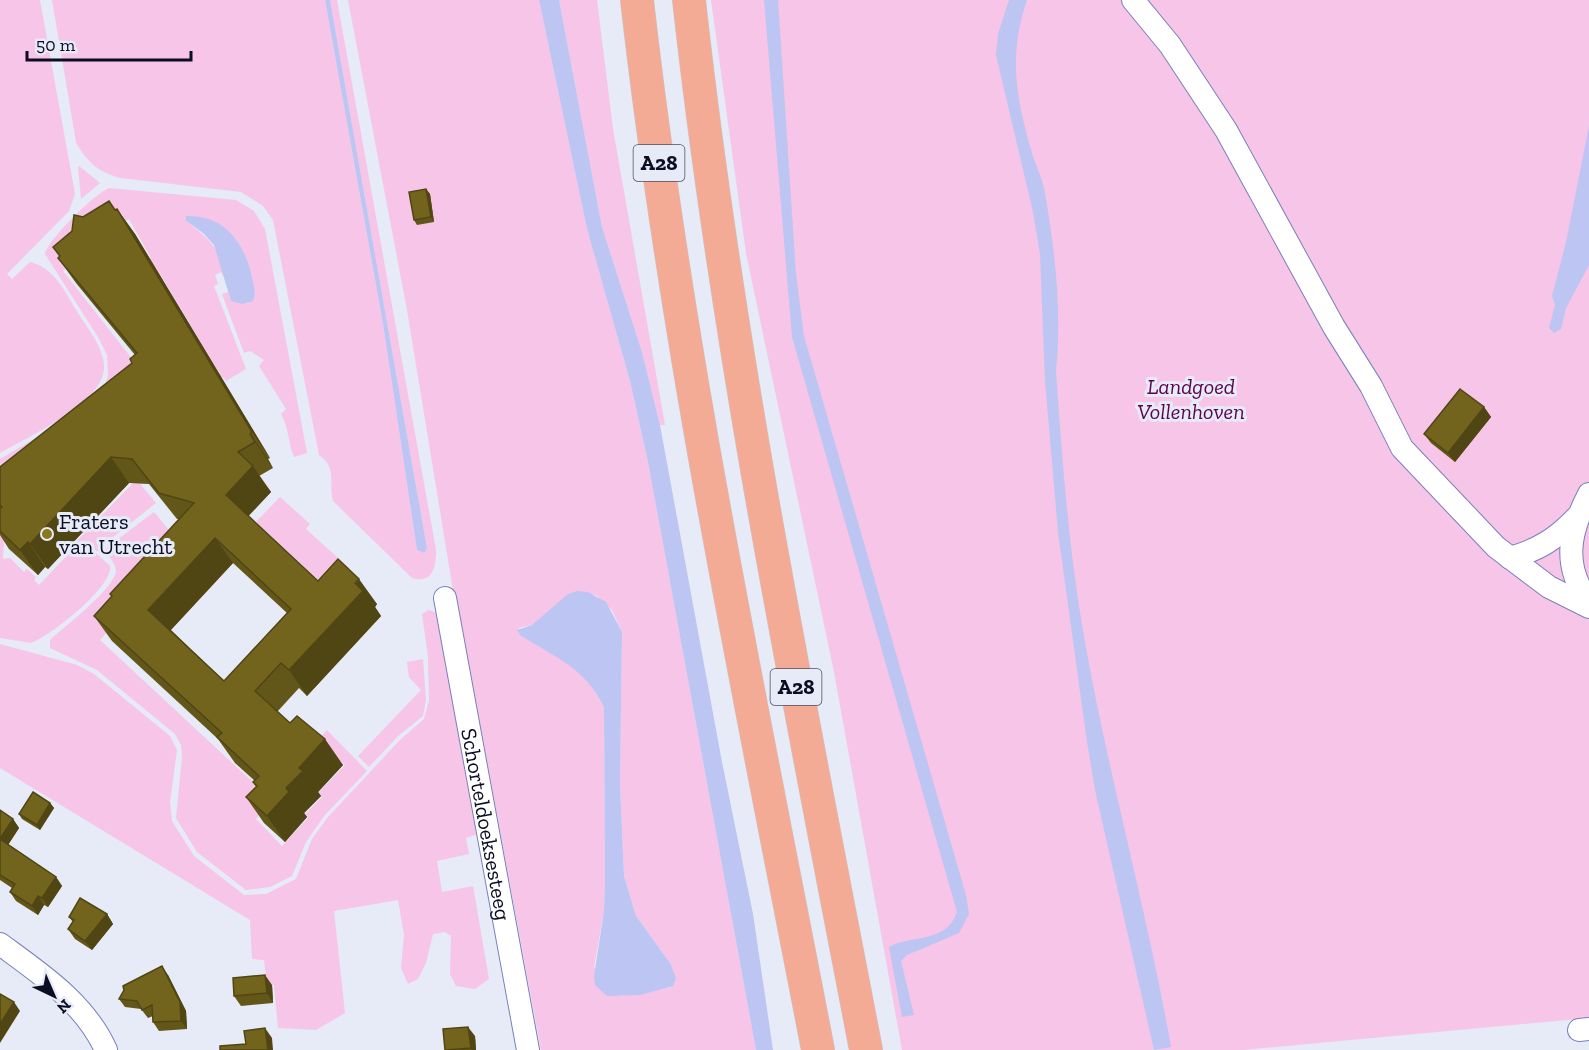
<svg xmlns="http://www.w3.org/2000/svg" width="1589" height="1050" font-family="'Zilla Slab',serif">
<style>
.green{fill:#f6c5e8;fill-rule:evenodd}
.water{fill:#bdc5f3}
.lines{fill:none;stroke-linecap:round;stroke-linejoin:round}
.minor-casing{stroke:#7780bb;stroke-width:24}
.highway-casing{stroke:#c9cace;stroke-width:34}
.minor{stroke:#fff;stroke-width:22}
.highway{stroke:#f4ab95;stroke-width:33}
.wall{fill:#635619;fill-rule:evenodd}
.shaded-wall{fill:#504614}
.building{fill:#73641d;stroke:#504614;stroke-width:1.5;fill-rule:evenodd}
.poi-dot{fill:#8b781d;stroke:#e7eaf7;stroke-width:2}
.labels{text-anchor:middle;stroke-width:6;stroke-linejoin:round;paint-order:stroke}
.shield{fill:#e7eaf7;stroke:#4d4f62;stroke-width:1.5}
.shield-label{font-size:21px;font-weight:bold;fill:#0b0d22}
.park-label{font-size:22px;font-style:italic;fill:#5b044d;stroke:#e7eaf7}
.poi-label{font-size:22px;fill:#0b0d22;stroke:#e7eaf7;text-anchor:start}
.street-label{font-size:22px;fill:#0b0d22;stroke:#e7eaf7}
</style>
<rect width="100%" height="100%" fill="#e7eaf7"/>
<g class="green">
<path d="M0,0H40L75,194L69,211L7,274L12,279L30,262C53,267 65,291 76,310C86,326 105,349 104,368C103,403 28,437 0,453Z"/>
<path d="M52,0H325L383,324L417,550L424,553L427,548L330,0H337L436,550C436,567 433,584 412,578L333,501C328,482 338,468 319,455L273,220L263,206L241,192L121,178C100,173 86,162 76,142Z"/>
<path d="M348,0H539L587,229L630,381L648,462L756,1050H541L470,671L460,633L407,310ZM596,595L612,610L622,632L620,785L624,876L636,916L670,963L671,987L620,996L594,967L604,911L605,883L604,708L591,684L575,667L521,636L518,628L532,625L563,600Z"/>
<path d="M559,0H597L613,129L665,425H660L642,352L602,227Z"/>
<path d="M711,0H1589V1018L1242,1050H902L834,672L746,253Z"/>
<path d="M79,166L100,183L81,199L78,167Z"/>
<path d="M109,188L236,200L254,211L265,229L307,453L294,457C288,443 289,428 281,414L286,409L259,366L264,360L250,351L244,353L222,294L228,292L231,301L253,300C256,292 254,285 252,277C244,247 234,228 203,219C195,217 191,216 184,219C204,236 223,247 223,276L221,272L215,275L218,284L214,286L246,369L226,381L223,377L220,379L217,375L220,373L199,345L201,343L161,276L147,261L151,258L129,219L103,235L63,271L133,360L131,372L0,503V459L68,419L104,388L108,376L107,355L98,337L45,254C47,241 94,194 109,188Z"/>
<path d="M139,477L144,481L141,485L156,503L104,544L101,553L77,541Z"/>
<path d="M280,497L310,524L306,529L349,568L329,590L256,522Z"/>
<path d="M154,512L183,547L100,640L272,800L256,819L282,846L308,818L305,814L322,797L318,793L345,765L316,741L327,730L367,771L324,816L306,842L292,876L270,887L246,890L197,852L176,818L182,757L181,745L175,734L97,670L50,648V640C64,627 116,588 116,570C115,563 108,556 105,549Z"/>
<path d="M0,520L4,538L3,559L10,558L24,572L27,569L36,577L34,580L39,585L77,545L97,554L110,566C114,586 49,637 31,643L0,638Z"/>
<path d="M429,610L437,613L480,833L466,838L469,854L437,861L442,892L473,886L489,979L475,989L456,986L450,974L451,936L445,932L433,934L426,963L418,979L408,984L401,968L404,935L398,900L334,911L345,1013L316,1030L278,1028L274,985H267L264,960L252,959L250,920L0,768V644L77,665L94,674L170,736L177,750L170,802L172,821L194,856L244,895L266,894L296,879L312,839L328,817L400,740L424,719L429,701L428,657L422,614Z"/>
<path d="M423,659L426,700L423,716L398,736L369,767L358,756L421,690L409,677L407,662Z"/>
</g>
<g class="water">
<path d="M325,0H330L427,548L424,553L417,550L383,324Z"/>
<path d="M539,0H559L602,227L642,352L660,425L722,762L753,914L773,1050H756L648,462L630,381L587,229Z"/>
<path d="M764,0H778L796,274L804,336L966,895L969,914L959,933L907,955L901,961L914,1015L902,1017L889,947C913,934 946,944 957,912L792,337Z"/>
<path d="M1009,0H1027C1008,56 1016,98 1032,153C1036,166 1043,180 1045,193C1055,251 1062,311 1056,371C1062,456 1068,541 1082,625C1106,767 1146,905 1171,1047L1154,1050L1095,790L1086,735L1058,532L1045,381L1040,254L1033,212L996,55L998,34Z"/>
<path d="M1589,126V265L1566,308L1561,329L1554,333L1549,328L1555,305L1552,296L1566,242Z"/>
<path d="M186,216C224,215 243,241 251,273C253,283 257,291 253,301L242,304L231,301L214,245L203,233L185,220Z"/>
<path d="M577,591L588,592L606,602L622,632L620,785L624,876L636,916L670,963L676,978L673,986L640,995L607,996L595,985L594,976L604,911L605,883L604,708C587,669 555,657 521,636L517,630L532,625L568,594Z"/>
</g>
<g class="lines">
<defs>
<g id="minor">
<path d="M1133,0L1170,45L1226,130L1334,327L1371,386L1402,448L1496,547L1549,587L1589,607"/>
<path d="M1589,494C1569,532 1562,566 1589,602"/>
<path d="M1510,558C1538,550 1556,539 1576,518"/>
<path id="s1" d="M445,598L528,1050"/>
<path d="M0,944C41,974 85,1003 106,1050"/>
<path d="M1579,1030L1589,1029"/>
</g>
<g id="highway">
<path d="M637,0C677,353 751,702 818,1050"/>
<path d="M689,0C728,353 799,701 866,1050"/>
</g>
</defs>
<use href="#minor" class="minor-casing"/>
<use href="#highway" class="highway-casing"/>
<use href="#minor" class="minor"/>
<use href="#highway" class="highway"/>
</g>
<g class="wall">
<path d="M426,189L430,194L434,222L417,225L414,220Z"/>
<path d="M109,201L115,210L117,209L135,234L270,458L268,459L273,468L259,476L271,492L248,516L318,581L377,604L375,607L381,616L307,696L299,688L277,712L290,723L343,765L318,792L321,796L304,813L307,817L285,842L264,823L246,797L256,787L253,782L255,781L235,763L218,739L112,641L94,616L112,596L110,594L179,519H177L149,484L129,483L48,569L45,567L38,575L9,549L0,535V467L132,363L135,355L76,283L58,258L59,256L53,247L72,231L83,217ZM233,563L287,613L224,681L171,630Z"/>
<path d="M1484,407L1491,417L1455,462L1431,443L1424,434Z"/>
<path d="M50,803L54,808L40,830L22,819L19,814Z"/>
<path d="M0,810L13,819L19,828L8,845L56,877L62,886L48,907L44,905L38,915L16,901L10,892L12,888L0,880Z"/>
<path d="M107,914L113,924L92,950L75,939L68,929L73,922L69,917Z"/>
<path d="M168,975L186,1011L187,1029L159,1031L153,1022V1016L148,1018L141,1009L125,1007L119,999Z"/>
<path d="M272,985L273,1003L241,1006L234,996Z"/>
<path d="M475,1036L476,1050H445Z"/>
</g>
<g class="shaded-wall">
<path d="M426,189L430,194L434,222L431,217Z"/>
<path d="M117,209L135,234L270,458L252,432Z"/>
<path d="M1484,407L1491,417L1455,462L1448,453Z"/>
<path d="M250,434L268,459L273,468L255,442Z"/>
<path d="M111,457L129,483L48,569L30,544Z"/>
<path d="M253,466L271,492L244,521L226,495Z"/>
<path d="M215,538L233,563L166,635L148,610Z"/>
<path d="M28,542L45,567L38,575L20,550Z"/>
<path d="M359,579L377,604L375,607L381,616L307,696L289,670Z"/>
<path d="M325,739L343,765L318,792L321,796L304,813L307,817L285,842L267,816L299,768Z"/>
<path d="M50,803L54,808L40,830L37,825Z"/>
<path d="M13,819L19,828L6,848L0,840Z"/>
<path d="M56,877L62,886L48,907L42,898Z"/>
<path d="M38,896L44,905L38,915L32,906Z"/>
<path d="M107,914L113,924L92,950L85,941Z"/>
<path d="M162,966L168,975L186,1011L187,1029L181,1021Z"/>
<path d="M265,975L272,985L273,1003L267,993Z"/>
<path d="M14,1002L20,1011L0,1043V1024Z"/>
<path d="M468,1027L475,1036L476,1050H472L471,1048Z"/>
<path d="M265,1028L272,1038L273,1050H268Z"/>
</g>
<g class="building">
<path d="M426,189L431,217L414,220L409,192Z"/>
<path d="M109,201L115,210L117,209L252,432L250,434L255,442L238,452L253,466L226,495L318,581L338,559L359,579L355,583L363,591L289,670L281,663L255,691L290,723L297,716L325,739L299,768L303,771L286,788L289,792L267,816L246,797L257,786L253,782L259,776L217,737L222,733L94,616L112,596L110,594L194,503L159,493L132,459L111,457L30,544L28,542L20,550L0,531V508L2,507L0,505V467L132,363L130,359L137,353L58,258L60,256L53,247L72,231L74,215L83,217ZM215,538L291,609L224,681L148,610Z"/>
<path d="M1460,389L1484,407L1448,453L1424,434Z"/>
<path d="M33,792L50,803L37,825L19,814Z"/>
<path d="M0,810L13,819L0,839Z"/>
<path d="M0,839L56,877L42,898L38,896L32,906L10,892L15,884L0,875Z"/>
<path d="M80,898L107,914L85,941L68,929L74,920L69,917Z"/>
<path d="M162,966L180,1002L181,1021L153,1022L152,1005L142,1010L137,1001L119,999L124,990L123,986Z"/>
<path d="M265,975L267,993L234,996L233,978Z"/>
<path d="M0,994L14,1002L0,1024Z"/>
<path d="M468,1027L471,1048L445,1050L443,1029Z"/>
<path d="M265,1028L268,1050H220V1046L246,1044L244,1031Z"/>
</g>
<circle class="poi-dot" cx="47" cy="534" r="6"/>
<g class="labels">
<g class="shield">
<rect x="633.5" y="145" width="51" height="36" rx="4.5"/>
<rect x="770.5" y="669" width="51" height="36" rx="4.5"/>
</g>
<g class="shield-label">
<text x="659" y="170">A28</text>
<text x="796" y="694">A28</text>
</g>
<g class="park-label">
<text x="1191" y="394">Landgoed<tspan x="1191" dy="25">Vollenhoven</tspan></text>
</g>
<g class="poi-label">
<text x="59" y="529">Fraters<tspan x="59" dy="25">van Utrecht</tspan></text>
</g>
<g class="street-label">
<text dy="8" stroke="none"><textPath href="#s1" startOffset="230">Schorteldoeksesteeg</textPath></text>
</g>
</g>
<g transform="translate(54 996) rotate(136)" stroke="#e7eaf7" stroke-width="4.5" paint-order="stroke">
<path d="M0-4.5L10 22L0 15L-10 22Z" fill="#0b0d22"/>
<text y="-9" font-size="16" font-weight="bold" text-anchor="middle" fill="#0b0d22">N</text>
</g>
<path d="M27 51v9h164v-9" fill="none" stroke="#0b0d22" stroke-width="3"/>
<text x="36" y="51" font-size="18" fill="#0b0d22" stroke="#e7eaf7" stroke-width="4.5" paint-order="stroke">50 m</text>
</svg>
